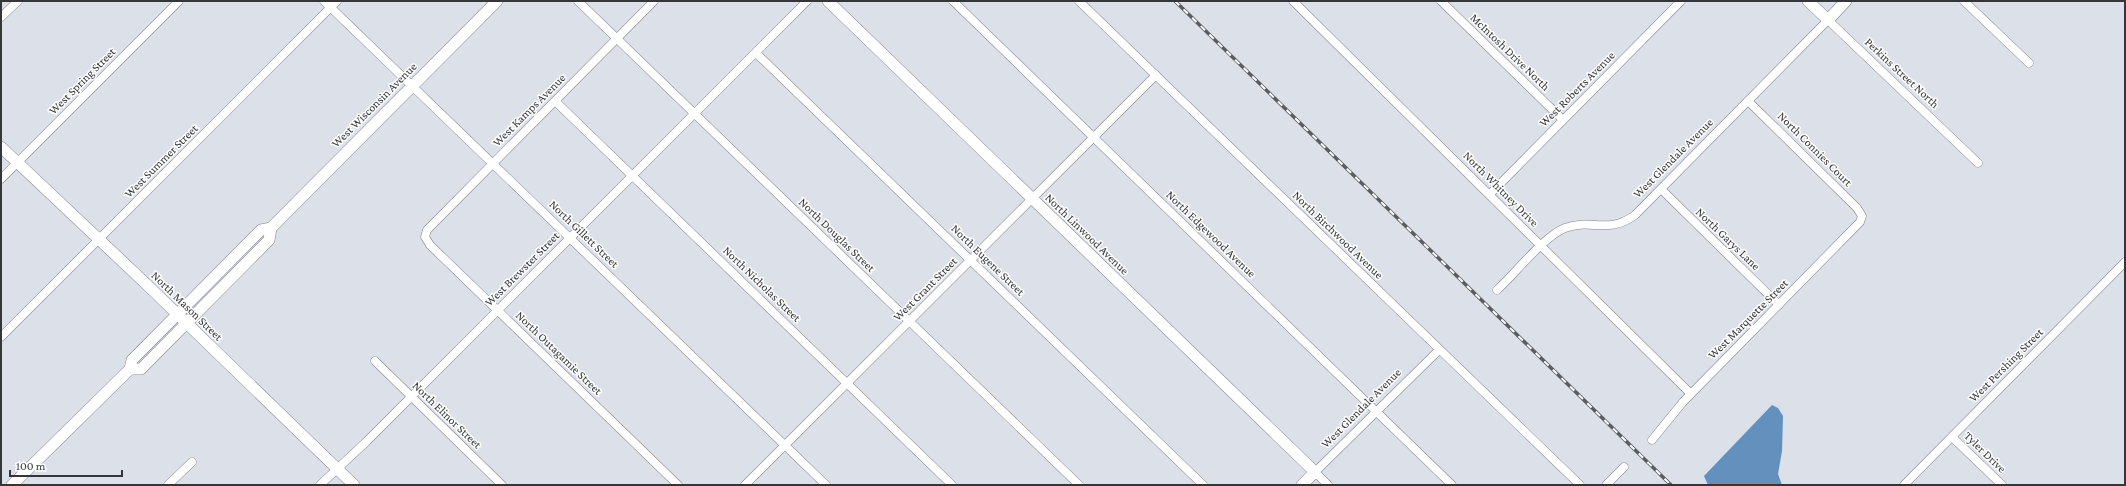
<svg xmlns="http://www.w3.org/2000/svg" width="2126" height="486" font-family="'Crimson Pro',serif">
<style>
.water{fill:#6490be}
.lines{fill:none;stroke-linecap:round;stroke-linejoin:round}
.street-casing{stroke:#81848c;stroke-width:9}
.secondary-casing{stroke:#81848c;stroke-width:12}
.street{stroke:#fff;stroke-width:8}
.secondary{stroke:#fff;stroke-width:11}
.rail-casing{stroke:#5a5c61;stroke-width:3.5}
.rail{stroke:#fff;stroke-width:2;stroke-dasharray:6;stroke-linecap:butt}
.labels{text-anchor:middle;stroke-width:3;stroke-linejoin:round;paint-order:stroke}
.street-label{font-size:12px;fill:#343639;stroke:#fff}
</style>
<rect width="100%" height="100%" fill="#dce0e8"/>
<path class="water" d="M1772,405L1778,408L1783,416L1782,451L1778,474L1782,485H1708L1704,476Z"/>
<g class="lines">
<defs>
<g id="street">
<path d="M324,1L826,485"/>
<path d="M578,1L1079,485"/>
<path d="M654,1L433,224L427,230L425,237L430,245L678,485"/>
<path d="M953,1L1452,485"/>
<path d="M1079,1L1580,485"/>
<path d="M1293,1L1691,394"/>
<path d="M1441,1L1563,120"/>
<path d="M1964,1L2029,63"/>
<path d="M1,17L18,1"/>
<path d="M756,53L1203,485"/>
<path d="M555,101L952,485"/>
<path d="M1,179L179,1"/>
<path d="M1661,189L1779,305"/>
<path d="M1490,194L1681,1"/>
<path d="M1497,290C1515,274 1544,236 1565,228C1591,218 1608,235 1635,215L1828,20L1978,163"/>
<path d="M1,337L337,1"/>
<path d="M375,361L502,485"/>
<path d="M1952,437L2002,485"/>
<path d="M1652,440L1683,402L1860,222L1862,216L1857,208L1748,101"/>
<path d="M168,485L192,462"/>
<path d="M320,485L367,441L807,1"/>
<path d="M745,485L1156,75"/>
<path d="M1328,485L1315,472L1439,350"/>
<path d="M1606,485L1624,467"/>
<path d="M1904,485L2125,262"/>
</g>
<g id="secondary">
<path d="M828,1L1315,472L1302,485"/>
<path d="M1808,1L1828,20L1846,1"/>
<path d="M1,147L142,280L354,485"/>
<path d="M130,369H141L269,240L271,228"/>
<path d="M12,485L130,369L132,360L261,230L271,228L497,1"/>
</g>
</defs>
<use href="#street" class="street-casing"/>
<use href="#secondary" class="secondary-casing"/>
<use href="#street" class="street"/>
<use href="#secondary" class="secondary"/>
<defs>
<path id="rail" d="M1175,1L1671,485"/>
</defs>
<use href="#rail" class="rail-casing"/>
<use href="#rail" class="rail"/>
</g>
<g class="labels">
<g class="street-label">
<text transform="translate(1510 52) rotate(44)" y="4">McIntosh Drive North</text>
<text transform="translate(1902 73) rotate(43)" y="4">Perkins Street North</text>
<text transform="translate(82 81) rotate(-45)" y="4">West Spring Street</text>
<text transform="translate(1577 89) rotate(-45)" y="4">West Roberts Avenue</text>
<text transform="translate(374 105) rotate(-45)" y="4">West Wisconsin Avenue</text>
<text transform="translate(529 110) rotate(-45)" y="4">West Kamps Avenue</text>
<text transform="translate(1815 149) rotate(45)" y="4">North Connies Court</text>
<text transform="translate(1673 158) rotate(-45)" y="4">West Glendale Avenue</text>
<text transform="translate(161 161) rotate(-45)" y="4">West Summer Street</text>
<text transform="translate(1501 189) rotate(45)" y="4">North Whitney Drive</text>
<text transform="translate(584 234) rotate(44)" y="4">North Gillett Street</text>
<text transform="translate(1087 234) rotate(44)" y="4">North Linwood Avenue</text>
<text transform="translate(1211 234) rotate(44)" y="4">North Edgewood Avenue</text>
<text transform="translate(837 235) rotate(44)" y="4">North Douglas Street</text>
<text transform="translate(1338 235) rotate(44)" y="4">North Birchwood Avenue</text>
<text transform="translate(1728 239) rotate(44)" y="4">North Garys Lane</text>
<text transform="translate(988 260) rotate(44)" y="4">North Eugene Street</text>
<text transform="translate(522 269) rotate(-45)" y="4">West Brewster Street</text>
<text transform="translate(762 284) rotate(44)" y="4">North Nicholas Street</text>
<text transform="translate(925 289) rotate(-45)" y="4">West Grant Street</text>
<text transform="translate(187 306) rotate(44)" y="4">North Mason Street</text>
<text transform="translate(1748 319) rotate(-45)" y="4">West Marquette Street</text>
<text transform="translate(559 353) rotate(44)" y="4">North Outagamie Street</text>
<text transform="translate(2006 365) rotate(-45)" y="4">West Pershing Street</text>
<text transform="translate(1361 408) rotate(-45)" y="4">West Glendale Avenue</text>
<text transform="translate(447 415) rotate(44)" y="4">North Elinor Street</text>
<text transform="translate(1985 452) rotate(44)" y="4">Tyler Drive</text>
</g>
</g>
<rect width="2126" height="486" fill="none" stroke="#343639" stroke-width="4"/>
<path d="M10 470v6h112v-6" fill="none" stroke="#343639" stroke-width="2"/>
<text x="16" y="470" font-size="12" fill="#343639" stroke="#ffffff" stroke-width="3" paint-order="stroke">100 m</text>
</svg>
